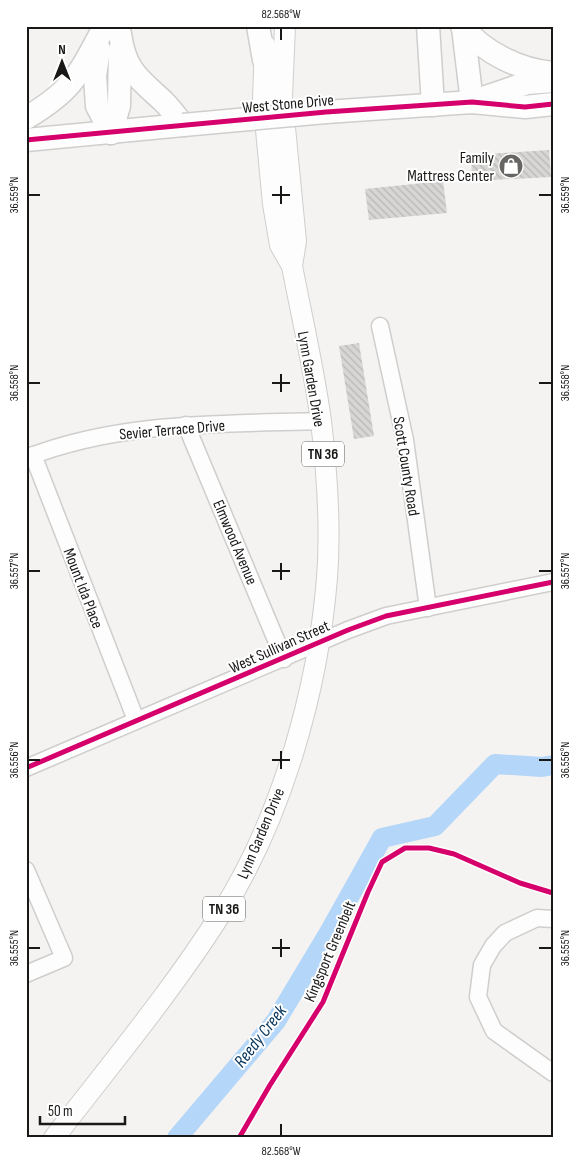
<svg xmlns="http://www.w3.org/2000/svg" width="579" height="1164" font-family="'Sofia Sans Condensed',sans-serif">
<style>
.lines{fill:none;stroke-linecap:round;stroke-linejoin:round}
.river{stroke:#b4d6f9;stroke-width:20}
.building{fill:url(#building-back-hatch)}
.minor-casing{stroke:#cfcecc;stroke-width:19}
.major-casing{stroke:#cfcecc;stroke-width:22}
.highway-casing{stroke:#cfcecc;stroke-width:25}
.minor{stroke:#fefdfd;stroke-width:16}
.major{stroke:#fefdfd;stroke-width:20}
.highway{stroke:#fefdfd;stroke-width:22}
.highway-bridge-casing{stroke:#cfcecc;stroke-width:25;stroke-linecap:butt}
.highway-bridge{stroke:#fefdfd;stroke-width:22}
.cycleway-casing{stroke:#fff;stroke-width:8}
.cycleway{stroke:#d6006c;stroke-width:5}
.ticks{fill:none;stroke:#191817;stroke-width:2}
.labels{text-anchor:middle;stroke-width:4;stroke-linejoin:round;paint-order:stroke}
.shield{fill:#fff;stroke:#5e5d5d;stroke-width:1}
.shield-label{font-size:15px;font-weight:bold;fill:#191817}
.street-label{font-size:16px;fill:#191817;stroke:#fff}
.poi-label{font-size:16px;fill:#191817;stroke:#fff;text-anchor:end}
.water-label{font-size:18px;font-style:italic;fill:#06355c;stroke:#fff}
.neatline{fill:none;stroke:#191817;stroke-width:2}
.ticks-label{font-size:12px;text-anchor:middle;fill:#191817}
</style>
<defs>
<pattern id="building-back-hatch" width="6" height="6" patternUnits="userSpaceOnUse" patternTransform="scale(1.25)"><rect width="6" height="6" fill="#d7d6d5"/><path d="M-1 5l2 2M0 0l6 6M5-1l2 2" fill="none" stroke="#b8b7b6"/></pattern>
</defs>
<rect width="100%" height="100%" fill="#f5f3f1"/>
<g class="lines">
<path class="river" d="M177,1138L276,1021L330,931L382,838L435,826L495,764L542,767L553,765"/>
</g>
<g class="building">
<path d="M549,150L551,177L472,181L471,155Z"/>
<path d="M443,181L447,213L369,220L365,189Z"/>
<path d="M359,343L374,436L354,439L339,346Z"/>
</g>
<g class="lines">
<defs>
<g id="minor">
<path d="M380,326L405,440L428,608"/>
<path d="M186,425L284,659"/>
<path d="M33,455L136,720"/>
<path d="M26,458C120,421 222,424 321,421"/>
<path d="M26,768L348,630L386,616L553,582"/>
<path d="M26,870L64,958L26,974"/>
<path d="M553,919L537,918L505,933L493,946L482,965L478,997L494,1031L553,1073"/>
</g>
<g id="major">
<path d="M265,45L263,98L273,204L280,245L292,266"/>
<path d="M54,1138C111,1064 172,991 222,912C282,817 318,690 327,578C331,527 327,472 321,421C314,369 302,318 292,266L296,241L282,97L285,26"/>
</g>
<g id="highway">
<path d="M258,26L264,60"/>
<path d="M428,26L433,105"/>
<path d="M462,26C483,52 519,70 553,73"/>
<path d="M463,28L472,102"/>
<path d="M120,34C125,70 138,78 163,101C170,108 177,117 183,125"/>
<path d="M99,49L95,76L97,106L111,133"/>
<path d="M480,99L527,83L553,81"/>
<path d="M326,112L472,102L525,107L553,104"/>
<path d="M26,118C72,91 78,76 102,31"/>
<path d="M111,133L119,106L120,50"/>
<path d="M26,140L183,125"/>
</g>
</defs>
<use href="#minor" class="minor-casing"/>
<use href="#major" class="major-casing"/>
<use href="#highway" class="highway-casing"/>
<use href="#minor" class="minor"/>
<use href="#major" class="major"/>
<use href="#highway" class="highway"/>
<defs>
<path id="highway-bridge" d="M183,125L326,112"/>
</defs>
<use href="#highway-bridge" class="highway-bridge-casing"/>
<use href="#highway-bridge" class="highway-bridge"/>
<defs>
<g id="cycleway">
<path d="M26,140L326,112L472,102L525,107L553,104"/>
<path d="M26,768L348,630L386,616L553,582"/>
<path d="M239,1138L270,1085L323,1002L368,892L382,862L405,848H429L454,854L520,883L553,893"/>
</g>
</defs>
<use href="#cycleway" class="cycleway-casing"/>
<use href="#cycleway" class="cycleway"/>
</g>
<path class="ticks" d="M281,28V40M281,186V204M28,195H40M272,195H290M539,195H552M281,374V392M28,383H40M272,383H290M539,383H552M281,563V580M28,571H40M272,571H290M539,571H552M281,751V769M28,760H40M272,760H290M539,760H552M281,939V957M28,948H40M272,948H290M539,948H552M281,1124V1136"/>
<defs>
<symbol id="shop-disc" viewBox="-11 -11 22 22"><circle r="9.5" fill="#666563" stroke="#fff"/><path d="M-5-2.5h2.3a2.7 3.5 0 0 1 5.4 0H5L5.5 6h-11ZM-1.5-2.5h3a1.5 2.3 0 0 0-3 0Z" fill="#fff"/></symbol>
</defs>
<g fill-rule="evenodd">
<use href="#shop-disc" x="497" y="152" width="28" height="28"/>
</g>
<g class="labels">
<g class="shield">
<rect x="302" y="441.5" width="42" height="25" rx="4"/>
<rect x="203" y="896.5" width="42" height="25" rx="4"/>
</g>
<g class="shield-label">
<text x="323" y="459">TN 36</text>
<text x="224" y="914">TN 36</text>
</g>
<g class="street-label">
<text transform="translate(288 103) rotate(-5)" y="6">West Stone Drive</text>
<text transform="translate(312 379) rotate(80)" y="6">Lynn Garden Drive</text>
<text transform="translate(172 429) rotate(-5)" y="6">Sevier Terrace Drive</text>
<text transform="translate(407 466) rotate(81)" y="6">Scott County Road</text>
<text transform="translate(236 542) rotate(67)" y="6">Elmwood Avenue</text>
<text transform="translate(84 588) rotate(69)" y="6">Mount Ida Place</text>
<text transform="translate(279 646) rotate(-24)" y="6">West Sullivan Street</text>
<text transform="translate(260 833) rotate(-67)" y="6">Lynn Garden Drive</text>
<text transform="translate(329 951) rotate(-67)" y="6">Kingsport Greenbelt</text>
</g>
<g class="poi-label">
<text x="494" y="163">Family<tspan x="494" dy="18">Mattress Center</tspan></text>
</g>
<g class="water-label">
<text transform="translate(260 1036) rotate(-52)" y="6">Reedy Creek</text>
</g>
</g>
<rect width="579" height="1164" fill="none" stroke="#ffffff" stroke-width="55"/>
<g transform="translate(62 62)" stroke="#ffffff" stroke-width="4" paint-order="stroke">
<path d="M0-4L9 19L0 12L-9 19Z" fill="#191817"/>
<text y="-8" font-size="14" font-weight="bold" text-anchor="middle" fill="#191817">N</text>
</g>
<path d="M40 1116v8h85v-8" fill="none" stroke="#191817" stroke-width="2.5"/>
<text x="48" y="1116" font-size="15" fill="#191817" stroke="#ffffff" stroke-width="4" paint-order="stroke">50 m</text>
<rect x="28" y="28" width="524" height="1108" class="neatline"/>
<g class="ticks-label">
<text x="281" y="18">82.568°W</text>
<text transform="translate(14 195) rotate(-90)" y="4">36.559°N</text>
<text transform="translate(565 195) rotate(-90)" y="4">36.559°N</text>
<text transform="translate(14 383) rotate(-90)" y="4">36.558°N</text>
<text transform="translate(565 383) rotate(-90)" y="4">36.558°N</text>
<text transform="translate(14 571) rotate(-90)" y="4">36.557°N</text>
<text transform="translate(565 571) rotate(-90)" y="4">36.557°N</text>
<text transform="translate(14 760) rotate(-90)" y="4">36.556°N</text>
<text transform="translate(565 760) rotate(-90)" y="4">36.556°N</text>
<text transform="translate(14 948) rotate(-90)" y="4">36.555°N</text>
<text transform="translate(565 948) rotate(-90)" y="4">36.555°N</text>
<text x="281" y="1155">82.568°W</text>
</g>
</svg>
